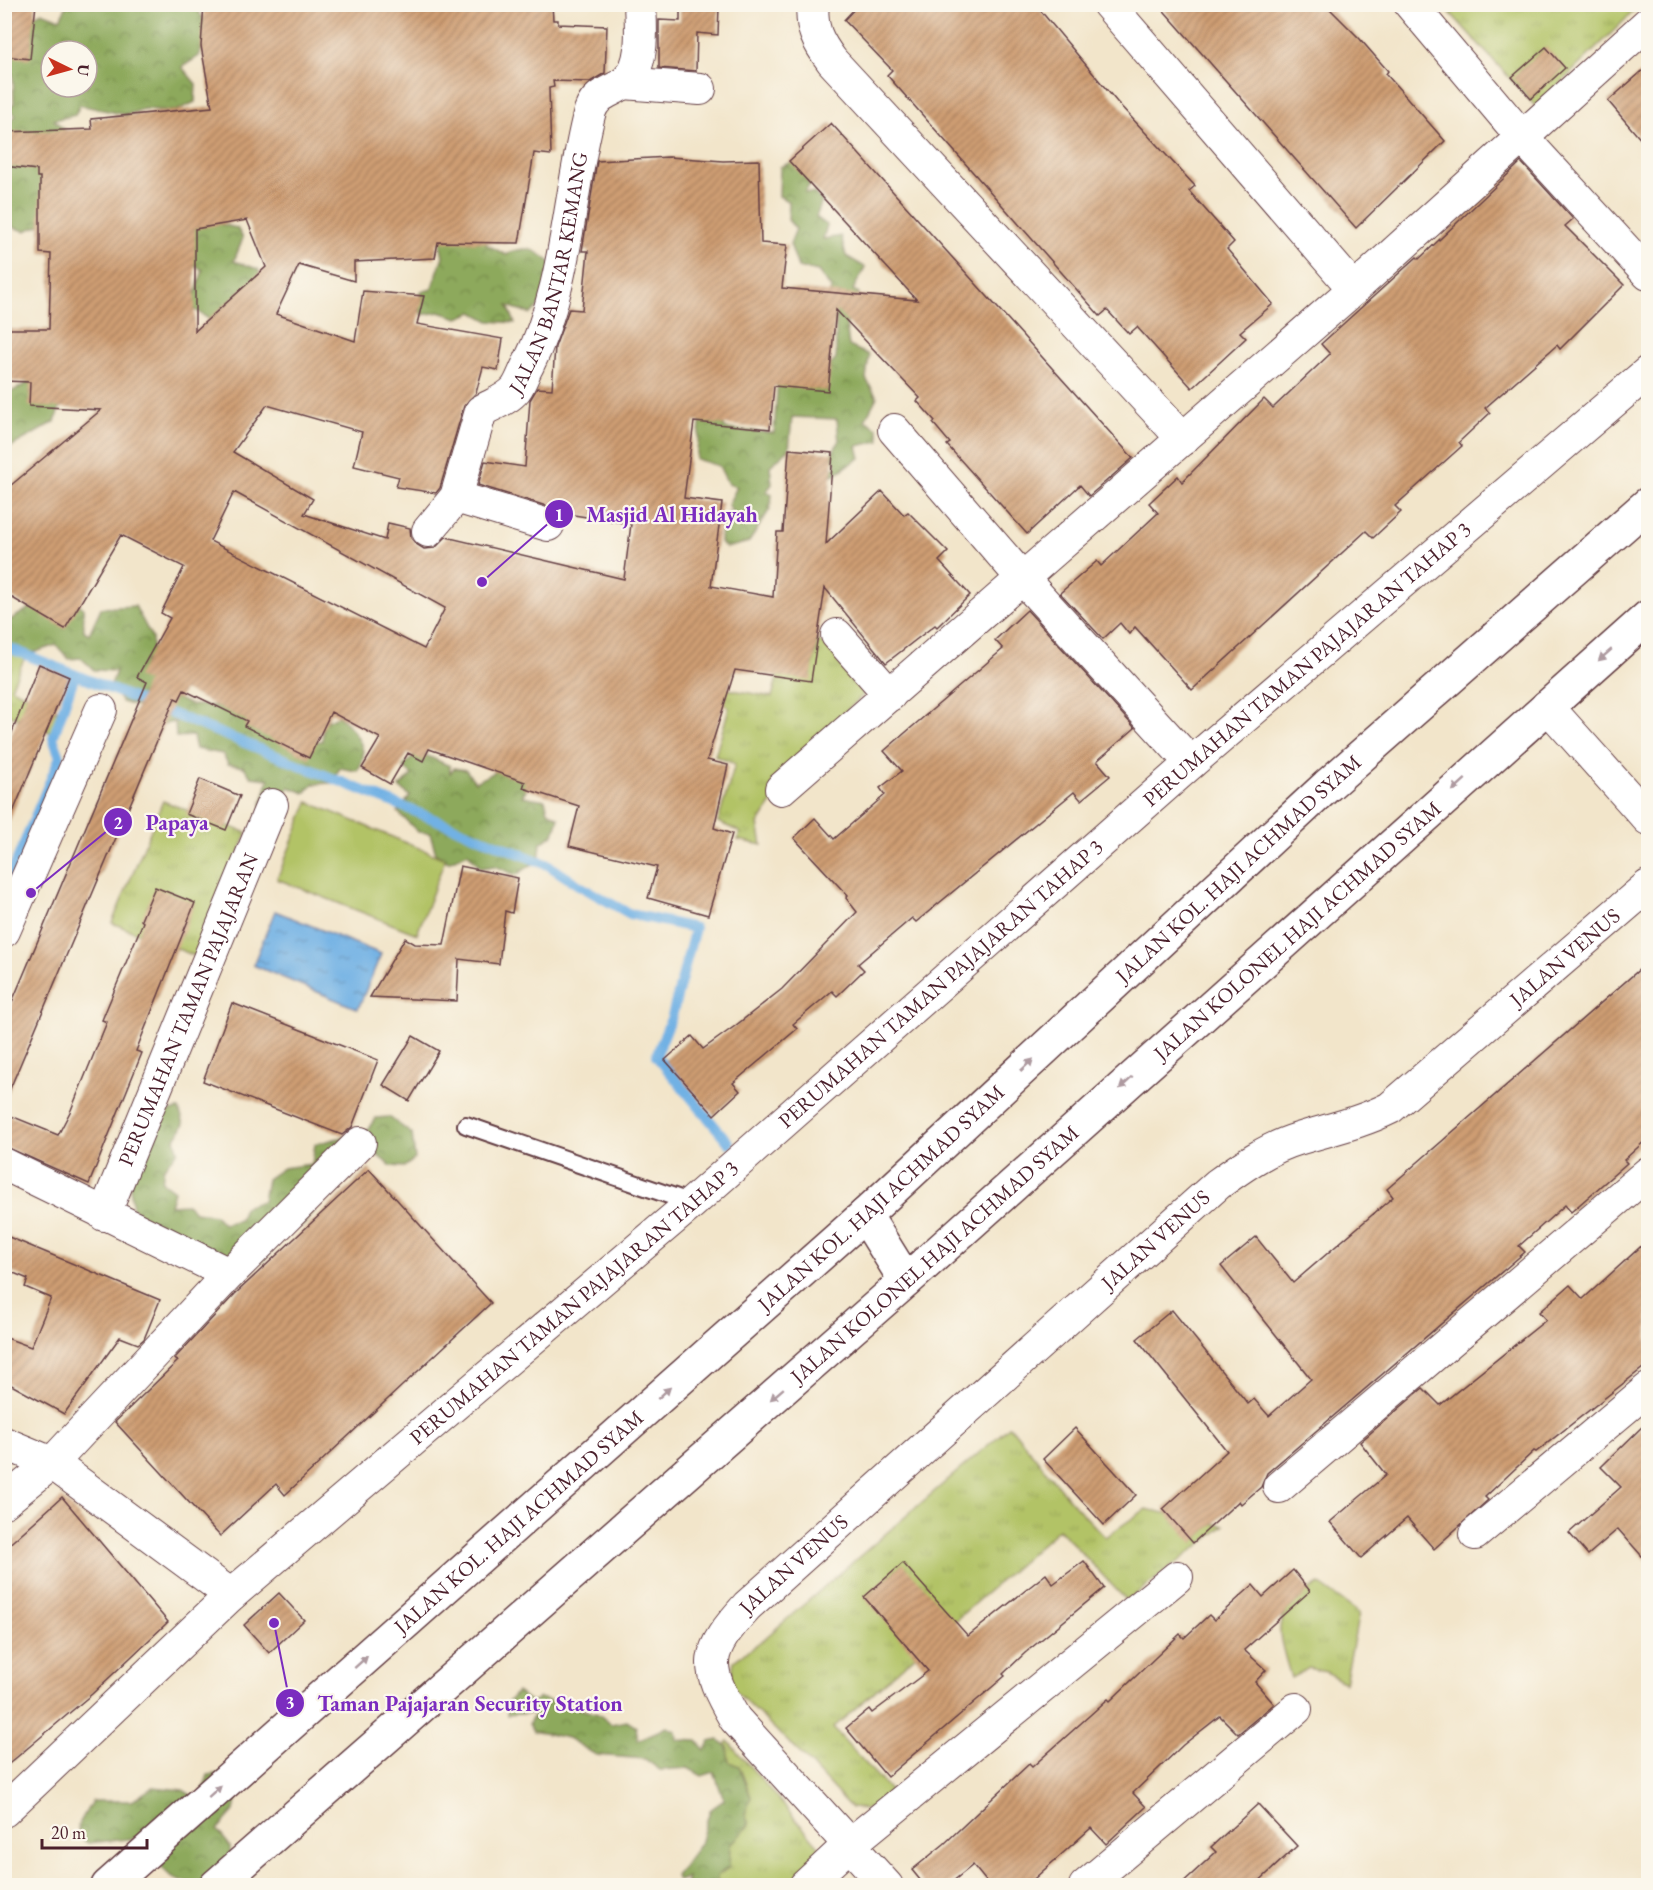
<svg xmlns="http://www.w3.org/2000/svg" width="1653" height="1890" font-family="'EB Garamond',serif">
<style>
.grass{fill:url(#grass-tufts);stroke:#7e7148;stroke-width:1.5}
.forest{fill:url(#forest-crowns);stroke:#6c6443;stroke-width:1.5;fill-rule:evenodd}
.pitch{fill:#b2c366;stroke:#7e7148;stroke-width:1.5}
.water{fill:url(#water-ripples);stroke:#5e6888;stroke-width:1.5}
.lines{fill:none;stroke-linecap:round;stroke-linejoin:round}
.stream{stroke:#71b1e4;stroke-width:10}
.building{fill:url(#building-hatch);fill-rule:evenodd}
.lane-casing{stroke:#633d43;stroke-width:20}
.street-casing{stroke:#633d43;stroke-width:34}
.secondary-casing{stroke:#633d43;stroke-width:36}
.lane{stroke:#fff;stroke-width:16}
.street{stroke:#fff;stroke-width:32}
.secondary{stroke:#fff;stroke-width:33}
.oneway{fill:#ae9aa0}
.labels{text-anchor:middle;stroke-width:4.5;stroke-linejoin:round;paint-order:stroke}
.street-label{font-size:21px;fill:#4a1f2b;stroke:#fbf7ec}
.leader{fill:none;stroke:#7b2cbf;stroke-width:2}
.callout-dot{fill:#7b2cbf;stroke:#fbf7ec;stroke-width:2}
.mark-label{font-size:18px;text-anchor:middle;font-weight:bold;fill:#fff}
.callout-label{font-size:22px;text-anchor:middle;font-weight:bold;fill:#7b2cbf;stroke:#fbf7ec;stroke-width:4.5;stroke-linejoin:round;paint-order:stroke}
</style>
<defs>
<pattern id="grass-tufts" width="24" height="20" patternUnits="userSpaceOnUse" patternTransform="scale(1.5)"><rect width="24" height="20" fill="#b2c366"/><path d="M3 7l-1-3M5 7V3M7 7l1-3M15 17l-1-3M17 17v-4M19 17l1-3" fill="none" stroke="#9ba759"/></pattern>
<pattern id="forest-crowns" width="20" height="18" patternUnits="userSpaceOnUse" patternTransform="scale(1.5)"><rect width="20" height="18" fill="#8da95b"/><path d="M2 6a3 3 0 1 1 6 0M12 15a3 3 0 1 1 6 0" fill="none" stroke="#75894b"/></pattern>
<pattern id="water-ripples" width="26" height="14" patternUnits="userSpaceOnUse" patternTransform="scale(1.5)"><rect width="26" height="14" fill="#71b1e4"/><path d="M2 4q2-2 4 0t4 0M15 11q2-2 4 0t4 0" fill="none" stroke="#5f8fb9"/></pattern>
<pattern id="building-hatch" width="6" height="6" patternUnits="userSpaceOnUse" patternTransform="scale(1.5)"><rect width="6" height="6" fill="#ce9d72"/><path d="M-1 1l2-2M0 6l6-6M5 7l2-2" fill="none" stroke="#a97f5e"/></pattern>
</defs>
<rect width="100%" height="100%" fill="#fbf7ec"/>
<filter id="ink" filterUnits="userSpaceOnUse"><feTurbulence type="fractalNoise" baseFrequency=".0167" numOctaves="2"/><feDisplacementMap in="SourceGraphic" scale="12" xChannelSelector="R" yChannelSelector="G"/><feConvolveMatrix kernelMatrix="1 2 1 2 8 2 1 2 1" color-interpolation-filters="sRGB"/></filter>
<filter id="wash" filterUnits="userSpaceOnUse"><feTurbulence type="fractalNoise" baseFrequency=".008" numOctaves="4" result="noise"/><feDisplacementMap in="SourceGraphic" scale="24" xChannelSelector="R" yChannelSelector="G"/><feGaussianBlur stdDeviation="1.35" result="paint"/><feColorMatrix in="noise" values="0 0 0 0 0 0 0 0 0 0 0 0 0 0 0 0 0 1.4 0 .05"/><feComposite in="paint" operator="in"/></filter>
<g filter="url(#wash)">
<rect width="100%" height="100%" fill="#f2e5ca"/>
<g class="grass">
<path d="M1443,5H1633V12L1536,107Z"/>
<path d="M818,640L860,671L863,695L772,782L779,792L758,824L762,845L738,840L740,832L718,822L735,764L715,756L729,708L721,700V688L772,697L781,662L812,670Z"/>
<path d="M4,646L26,655L11,688L58,710L52,733L5,713Z"/>
<path d="M163,801L247,833L198,957L112,923Z"/>
<path d="M1010,1426L1068,1498L1105,1537L1146,1509L1224,1526L1127,1601L1059,1529L833,1728L898,1799L880,1810L851,1808L803,1756L730,1686L734,1661L764,1639Z"/>
<path d="M1319,1584L1359,1613L1345,1683L1326,1672L1309,1668L1291,1678C1276,1625 1269,1615 1319,1584Z"/>
<path d="M728,1741L824,1852L820,1860L790,1885L692,1886L736,1800L718,1753Z"/>
</g>
<g class="forest">
<path d="M67,5H195L209,29L199,56L182,67L196,84L195,102L176,111L144,109L126,115L80,105L75,115L54,120L66,131L219,224L237,228L243,238L234,261L258,269L263,279L216,324L191,307L203,270L81,209L25,231L5,225V137L6,127L16,115L7,108L14,104L13,74L7,72L5,53L16,25L42,12L60,19ZM51,51H87V87H51Z"/>
<path d="M799,159L814,176L805,193H814L822,201L816,217L827,225L823,239L841,236L846,256L865,267L853,290L859,293L858,306L846,324L849,346L869,355L866,379L877,397L865,420L877,428L880,441L857,446L860,458L830,477L836,464L831,454L839,442L837,419L792,417L789,449L770,466L772,484L766,492L772,495L770,509L749,542L726,548L720,542L721,526L728,512H733L728,505L737,487L728,484L719,466L696,459L702,409L726,374L723,425L726,429L774,433L779,364L822,375L836,359V314L828,305L831,288L818,271L798,267L790,244L796,229L788,220L789,202L779,196L780,167Z"/>
<path d="M487,232L486,244L506,255C525,244 536,249 551,263L550,294L531,314L508,306L515,323L489,321L473,312L458,318L439,312L422,315L420,309L421,292L432,289L443,256L438,234Z"/>
<path d="M37,378L62,399L55,422L5,450V384L11,392Z"/>
<path d="M72,597L83,608L84,631L89,634L101,608L135,606L152,638V656L144,662L154,669L163,693L192,705L226,706L303,742L322,741L324,722L338,716C354,729 373,751 357,771L340,768L331,783L313,784L305,793L289,787L272,822L261,805L269,779L251,777L244,767L228,764L223,754L196,749L193,736L176,737L175,722L164,724L150,716L147,709L122,702L110,687L116,671L94,670L81,658L69,659L56,645L24,656L14,655L5,645V623L35,605Z"/>
<path d="M503,750L529,785L522,796L545,800L548,811L559,818L554,834L541,843L539,860L516,875L495,866L481,868L468,853L448,862L436,854L430,833L418,832L398,812L410,796L399,787L412,775L403,767L418,752L450,766V773L454,768L466,770L475,782L495,772L494,762Z"/>
<path d="M179,1109L184,1124L175,1139L178,1151L164,1167L162,1182L174,1191L170,1205L187,1204L195,1212L215,1215L223,1224L240,1220L244,1207L263,1201L267,1179L283,1168L312,1164L315,1144L366,1131L376,1118L389,1117L412,1134L415,1159L404,1167L391,1166L363,1144C363,1180 340,1183 312,1198L314,1210L304,1225L272,1235L274,1246L264,1261L228,1259L134,1218L128,1171L140,1139L156,1130L162,1113Z"/>
<path d="M517,1692L532,1702L540,1698L598,1714L611,1724L627,1721L636,1727L638,1740L667,1727L676,1731L677,1740L697,1741L705,1750L709,1742L719,1740L727,1747L729,1762L739,1766L751,1797L745,1814L749,1825L730,1845L729,1867L717,1876L718,1885H685L687,1878L678,1881L676,1876L700,1844L710,1810L724,1800L714,1772L702,1776L688,1768L660,1770L645,1759L596,1755L568,1738L533,1731L529,1724L534,1713L507,1715L508,1702Z"/>
<path d="M226,1773L239,1787L234,1811L217,1830L230,1846L231,1868L248,1885C220,1885 171,1890 160,1863L170,1849L139,1838L88,1843L79,1837L78,1826L92,1801H132L153,1787L183,1790L200,1801L208,1775Z"/>
</g>
<path class="pitch" d="M308,802L445,859L417,934L277,879Z"/>
<path class="water" d="M275,911L381,954L358,1009L253,965Z"/>
<g class="lines">
<g class="stream">
<path d="M4,646L548,865L580,886L630,914L695,928L672,1016L656,1056L729,1143"/>
<path d="M4,891L60,757L53,738L75,675"/>
</g>
</g>
<g id="blocks">
<g class="building">
<path d="M4,4H36L30,59L4,56Z"/>
<path d="M204,4H552L553,20H558V24L607,26L605,73L590,82L553,81L554,87L549,88L551,155L534,153L519,243L438,242L435,258L354,262V281L299,265L276,314L355,341L363,291L424,296L417,324L503,339L498,370L483,367L476,393L464,406L440,488L436,493L396,487L399,477L354,466L362,432L267,405L233,452L313,499L304,514L385,540L388,523L410,528L411,538L416,544L424,549L435,548L446,537L624,579L631,524L561,513L553,508L478,485L485,461L525,467L530,400L537,388L552,389L555,347L569,309L582,310L588,251H582L597,161L669,157L723,161L759,160L761,243L787,245L782,288L917,300L789,161L831,123L1133,458L1089,496L1080,485L1027,534L947,445L950,443L933,423L935,421L917,401L920,398L836,310L828,391L774,386L770,429L694,422L684,498L722,503L711,586L773,597L777,532H783L789,449L833,453L826,544L882,491L904,515L908,512L948,552L939,561L970,595L937,627L935,625L886,663L825,588L811,681L735,670L707,760L728,765L714,828L732,834L708,915L648,898L657,867L569,846L579,806L523,788L525,782L429,749L423,761L408,753L390,784L362,768L380,738L331,712L309,758L244,726L247,721L184,690L179,700L175,698L4,1103V1021L147,682L137,677L170,618L161,613L184,567L121,535L65,629L4,593V491L101,410L29,406L30,382L4,381V329H49L51,254L40,253V177H37V170L4,166V132L92,129L91,119L212,107L201,46ZM247,220L266,267L195,331V229ZM234,492L445,608L424,649L210,541Z"/>
<path d="M859,4H1035L1117,102L1195,186L1189,191L1234,242L1227,249L1273,304L1240,332L1246,338L1192,388L1137,327L1129,334L1107,310L1100,316L887,75L892,70L844,20Z"/>
<path d="M1158,4H1325L1360,39L1388,71L1386,74L1445,141L1356,228Z"/>
<path d="M680,5L719,7L718,35L697,33L696,71L659,68V20L680,21Z"/>
<path d="M1546,47L1565,68L1531,99L1512,77Z"/>
<path d="M1648,66V148L1608,101Z"/>
<path d="M1521,162L1573,219L1565,226L1624,285L1560,349L1557,345L1485,408L1490,413L1459,442L1462,446L1395,506L1401,512L1373,538L1366,531L1192,690L1135,627L1129,634L1120,623L1103,639L1060,593L1097,561L1101,566L1158,513L1149,503L1178,476L1182,482L1264,399L1273,408L1330,354L1321,344L1417,257L1419,259Z"/>
<path d="M1027,610L1135,728L1097,761L1110,776L1081,800L1074,792L916,922L912,918L858,964L864,970L837,996L832,991L793,1024L797,1029L733,1083L740,1091L714,1115L665,1060L692,1036L703,1049L735,1026L782,989L857,912L846,898L848,896L794,838L815,818L834,839L885,795L880,788L902,771L884,751L1003,649L995,640Z"/>
<path d="M39,664L69,677L4,834V740H9Z"/>
<path d="M200,779L240,796L226,830L186,814Z"/>
<path d="M460,866L518,878L512,913L505,911L499,964L459,959L457,1001L370,997L405,938L415,944L444,945Z"/>
<path d="M155,887L195,903L136,1051L142,1053L89,1184L4,1146V1113L58,1135L71,1110L107,1022L102,1020L143,922L141,920Z"/>
<path d="M1648,962V1138L1624,1160L1627,1163L1571,1212L1565,1205L1519,1246L1525,1252L1267,1473L1261,1487L1241,1504L1239,1501L1193,1543L1163,1509L1227,1451L1137,1339L1172,1310L1248,1404L1254,1399L1269,1416L1311,1379L1221,1266L1256,1237L1293,1283L1393,1197L1387,1189Z"/>
<path d="M232,1003L378,1060L352,1127L342,1135L203,1081Z"/>
<path d="M413,1036L439,1051L409,1101L383,1085Z"/>
<path d="M369,1169L491,1303L285,1495L276,1484L220,1536L115,1422L178,1361L174,1359L235,1294Z"/>
<path d="M4,1235L160,1300L144,1339L138,1344L120,1337L64,1414L4,1381V1337L31,1347L51,1298L25,1287L28,1279L4,1269Z"/>
<path d="M1648,1240V1364L1536,1452L1534,1451L1485,1497L1488,1500L1434,1549L1407,1518L1361,1558L1330,1522L1386,1475L1360,1442L1423,1388L1440,1405L1546,1320L1539,1312L1570,1285L1583,1299Z"/>
<path d="M1648,1421V1563L1618,1529L1588,1555L1569,1533L1621,1487L1601,1467Z"/>
<path d="M1075,1428L1136,1495L1104,1525L1043,1459Z"/>
<path d="M62,1497L168,1622L92,1694L4,1768V1549Z"/>
<path d="M1084,1561L1104,1588L1025,1653L1003,1674L1005,1676L887,1777L846,1728L869,1709L872,1713L928,1671L864,1597L903,1563L968,1636L1046,1574L1053,1584Z"/>
<path d="M1293,1570L1310,1591L1244,1650L1266,1670L1255,1682L1274,1704L1238,1734L1220,1716L1183,1745L1133,1793L1146,1807L1106,1844L1091,1828L1026,1886H990L973,1865L947,1886H925L912,1870L944,1844L1029,1764L1032,1767L1108,1699L1110,1701L1180,1634L1184,1638L1209,1615L1214,1620L1253,1585L1263,1597Z"/>
<path d="M279,1593L304,1620L269,1653L244,1625Z"/>
<path d="M1258,1804L1297,1846L1254,1886H1179L1216,1852L1211,1847Z"/>
</g>
</g>
</g>
<g filter="url(#ink)">
<use href="#blocks" fill-opacity="0" stroke="#633d43" stroke-width="1.5"/>
<g class="lines">
<defs>
<path id="lane" d="M466,1125L692,1203"/>
<g id="street">
<path d="M813,4C810,28 818,42 832,61L1183,439"/>
<path d="M1108,4L1354,289"/>
<path d="M1410,4L1523,138L1648,274"/>
<path d="M624,83L700,89"/>
<path d="M894,430L1023,579L1191,763"/>
<path d="M456,497L548,525"/>
<path id="s1" d="M428,531L456,497L481,411C493,404 507,400 516,389C521,382 524,372 528,365C568,286 568,194 590,111C597,92 611,93 625,82C645,66 641,27 640,4"/>
<path d="M837,635L890,695"/>
<path d="M1547,706L1648,819"/>
<path d="M781,789L1354,289L1648,23"/>
<path d="M4,931L101,710"/>
<path d="M4,1164L229,1274"/>
<path id="s2" d="M104,1215L272,805"/>
<path d="M4,1443L52,1463L231,1595"/>
<path d="M1279,1487L1648,1173"/>
<path d="M4,1502L52,1463L229,1274L360,1143"/>
<path d="M1475,1534L1648,1389"/>
<path id="s3" d="M4,1811L231,1595L692,1203L1191,763L1648,372"/>
<path d="M805,1886L849,1845L1177,1577"/>
<path id="s4" d="M887,1886L735,1719C703,1664 705,1653 747,1606L1218,1184C1243,1166 1268,1148 1298,1139C1330,1129 1360,1123 1390,1108L1648,886"/>
<path d="M1085,1886L1296,1709"/>
</g>
<g id="secondary">
<path d="M865,1215L906,1281"/>
<path id="s5" d="M108,1886L865,1215L1327,786L1648,504"/>
<path id="s6" d="M216,1886L906,1281L1648,617"/>
</g>
</defs>
<use href="#lane" class="lane-casing"/>
<use href="#street" class="street-casing"/>
<use href="#secondary" class="secondary-casing"/>
<use href="#lane" class="lane"/>
<use href="#street" class="street"/>
<use href="#secondary" class="secondary"/>
</g>
<defs><path id="oneway-solid" d="M-6-.8H1V-3.2L6.5 0L1 3.2V.8H-6Z" transform="scale(1.5)"/></defs>
<g class="oneway">
<use href="#oneway-solid" transform="translate(1605 655) rotate(139)"/>
<use href="#oneway-solid" transform="translate(1459 785) rotate(138)"/>
<use href="#oneway-solid" transform="translate(1027 1065) rotate(-43)"/>
<use href="#oneway-solid" transform="translate(1126 1083) rotate(138)"/>
<use href="#oneway-solid" transform="translate(664 1393) rotate(-42)"/>
<use href="#oneway-solid" transform="translate(777 1394) rotate(139)"/>
<use href="#oneway-solid" transform="translate(361 1662) rotate(-42)"/>
<use href="#oneway-solid" transform="translate(215 1791) rotate(-42)"/>
</g>
</g>
<g class="labels">
<g class="street-label">
<text dy="7" stroke="none"><textPath href="#s1" startOffset="297">JALAN BANTAR KEMANG</textPath></text>
<text dy="7" stroke="none"><textPath href="#s3" startOffset="1736">PERUMAHAN TAMAN PAJAJARAN TAHAP 3</textPath></text>
<text dy="7" stroke="none"><textPath href="#s5" startOffset="1521">JALAN KOL. HAJI ACHMAD SYAM</textPath></text>
<text dy="7" stroke="none"><textPath href="#s6" startOffset="1443">JALAN KOLONEL HAJI ACHMAD SYAM</textPath></text>
<text dy="7" stroke="none"><textPath href="#s4" startOffset="1407">JALAN VENUS</textPath></text>
<text dy="7" stroke="none"><textPath href="#s3" startOffset="1250">PERUMAHAN TAMAN PAJAJARAN TAHAP 3</textPath></text>
<text dy="7" stroke="none"><textPath href="#s2" startOffset="222">PERUMAHAN TAMAN PAJAJARAN</textPath></text>
<text dy="7" stroke="none"><textPath href="#s5" startOffset="1035">JALAN KOL. HAJI ACHMAD SYAM</textPath></text>
<text dy="7" stroke="none"><textPath href="#s4" startOffset="903">JALAN VENUS</textPath></text>
<text dy="7" stroke="none"><textPath href="#s6" startOffset="957">JALAN KOLONEL HAJI ACHMAD SYAM</textPath></text>
<text dy="7" stroke="none"><textPath href="#s3" startOffset="764">PERUMAHAN TAMAN PAJAJARAN TAHAP 3</textPath></text>
<text dy="7" stroke="none"><textPath href="#s5" startOffset="549">JALAN KOL. HAJI ACHMAD SYAM</textPath></text>
<text dy="7" stroke="none"><textPath href="#s4" startOffset="417">JALAN VENUS</textPath></text>
</g>
</g>
<path class="leader" d="M482 582L559 514M31 893L118 822M274 1623L290 1703"/>
<g class="callout-dot">
<circle cx="482" cy="582" r="6"/>
<circle cx="31" cy="893" r="6"/>
<circle cx="274" cy="1623" r="6"/>
<circle cx="559" cy="514" r="15"/>
<circle cx="118" cy="822" r="15"/>
<circle cx="290" cy="1703" r="15"/>
</g>
<g class="mark-label">
<text x="559" y="521">1</text>
<text x="118" y="829">2</text>
<text x="290" y="1709">3</text>
</g>
<g class="callout-label">
<text x="672" y="522">Masjid Al Hidayah</text>
<text x="177" y="830">Papaya</text>
<text x="470" y="1711">Taman Pajajaran Security Station</text>
</g>
<rect width="1653" height="1890" fill="none" stroke="#fbf7ec" stroke-width="24"/>
<g transform="translate(69 69) rotate(95)"><circle r="28" fill="#fbf7ec" stroke="#b4a19f" stroke-width="1.5"/>
<path d="M0-4.5L10 22L0 15L-10 22Z" fill="#c8321e"/>
<text y="-9" font-size="16" font-weight="bold" text-anchor="middle" fill="#4a1f2b">U</text>
</g>
<path d="M42 1839v9h105v-9" fill="none" stroke="#4a1f2b" stroke-width="3"/>
<text x="51" y="1839" font-size="18" fill="#4a1f2b" stroke="#fbf7ec" stroke-width="4.5" paint-order="stroke">20 m</text>
</svg>
